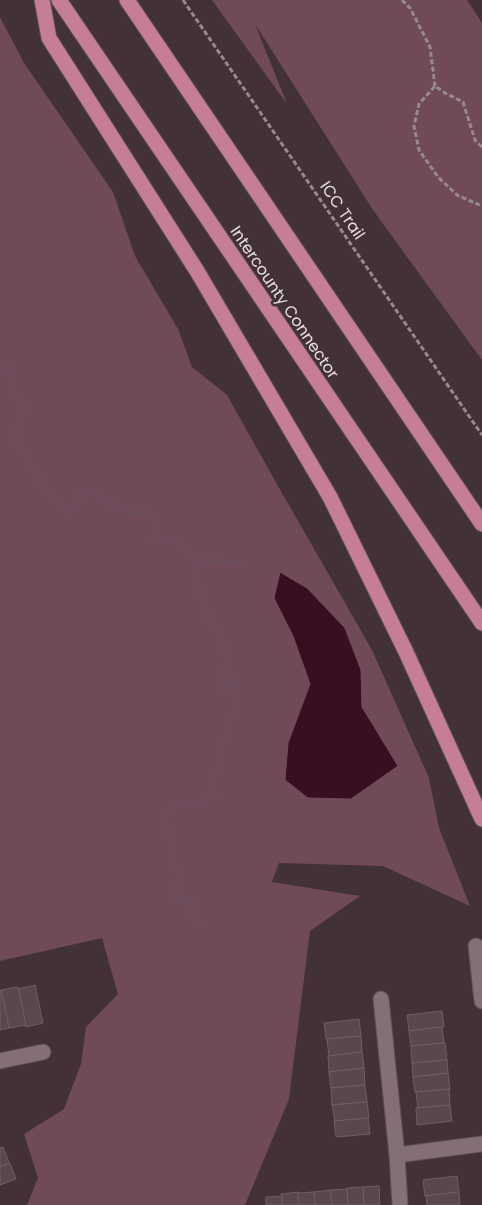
<svg xmlns="http://www.w3.org/2000/svg" width="482" height="1205" font-family="Poppins,sans-serif">
<style>
.green{fill:#714a58}
.water{fill:#380e21;stroke:#6d4c5b}
.lines{fill:none;stroke-linecap:round;stroke-linejoin:round}
.stream{stroke:#6d4c5b;stroke-width:5}
.building{fill:#5a474d;stroke:#705d63}
.minor-casing{stroke:#5e5055;stroke-width:17}
.motorway-casing{stroke:#5e5055;stroke-width:17}
.path{stroke:#97898e;stroke-width:3;stroke-dasharray:5 2.5;stroke-linecap:butt}
.minor{stroke:#836f75;stroke-width:15}
.motorway{stroke:#c67d98;stroke-width:15}
.labels{text-anchor:middle;stroke-width:5;stroke-linejoin:round;paint-order:stroke}
.street-label{font-size:16px;fill:#e8dde1;stroke:#423137}
</style>
<rect width="100%" height="100%" fill="#423137"/>
<g class="green">
<path d="M212,0H467L482,23V360L373,210L255,24L287,104Z"/>
<path d="M0,17L24,63L113,192L135,256L178,329L192,367L227,395L278,486L372,650L429,778L439,828L470,906L383,866L279,863L272,882L360,896L310,931L289,1099L245,1205H27L38,1178L24,1134L64,1109L81,1064L86,1027L118,994L102,938L0,961Z"/>
</g>
<path class="water" d="M280,572L307,588L345,628L361,670L362,707L398,766L351,799L308,798L285,780L288,743L310,684L293,636L274,598Z"/>
<g class="lines">
<g class="stream">
<path d="M0,367L15,371L10,393L30,405L12,434L51,497L69,513L85,490L134,514L147,509L155,519L153,542L173,538L192,556L196,571L203,610L219,634L227,657L222,690L236,680L239,697L219,752L220,766L211,779L215,793L200,805H176L164,814L168,830L172,858L181,880L174,891L177,901L191,900V912L201,925"/>
<path d="M194,561L245,562"/>
</g>
</g>
<g class="building">
<path d="M35,985L43,1023L26,1027L18,989Z"/>
<path d="M18,987L26,1025L9,1028L1,990Z"/>
<path d="M1,990L9,1028L0,1030V991Z"/>
<path d="M442,1011L444,1027L409,1031L407,1015Z"/>
<path d="M359,1019L361,1036L326,1039L324,1023Z"/>
<path d="M442,1027L444,1043L411,1046L409,1031Z"/>
<path d="M361,1036L362,1052L329,1056L327,1039Z"/>
<path d="M445,1043L447,1060L412,1063L411,1046Z"/>
<path d="M362,1052L364,1068L329,1072L328,1056Z"/>
<path d="M447,1060L448,1073L413,1077L412,1063Z"/>
<path d="M364,1068L365,1085L331,1088L329,1072Z"/>
<path d="M448,1073L450,1089L415,1092L413,1077Z"/>
<path d="M365,1085L367,1102L332,1105L331,1088Z"/>
<path d="M449,1089L450,1105L418,1108L416,1092Z"/>
<path d="M367,1102L369,1118L335,1121L332,1105Z"/>
<path d="M450,1105L452,1121L417,1125L416,1108Z"/>
<path d="M368,1118L370,1134L336,1137L334,1121Z"/>
<path d="M3,1147L9,1163L0,1167V1148Z"/>
<path d="M10,1163L16,1179L0,1185V1167Z"/>
<path d="M457,1176L459,1192L425,1196L423,1180Z"/>
<path d="M379,1186L380,1205H364L363,1187Z"/>
<path d="M363,1187L364,1205H348L347,1188Z"/>
<path d="M347,1189L348,1205H332L330,1190Z"/>
<path d="M330,1190L332,1205H315L314,1192Z"/>
<path d="M298,1192L299,1205H282L281,1194Z"/>
<path d="M314,1192L315,1205H299L298,1193Z"/>
<path d="M459,1192L460,1205H427L426,1196Z"/>
<path d="M282,1196V1205H266V1197Z"/>
</g>
<g class="lines">
<defs>
<g id="minor">
<path d="M476,946L482,1001"/>
<path d="M381,999L397,1155L400,1205"/>
<path d="M0,1061L43,1052"/>
<path d="M397,1155L482,1144"/>
</g>
<g id="motorway">
<path d="M42,0L49,38L197,271L330,497L406,652L482,819"/>
<path d="M59,0L482,623"/>
<path d="M127,0L482,524"/>
</g>
</defs>
<use href="#minor" class="minor-casing"/>
<use href="#motorway" class="motorway-casing"/>
<g class="path">
<path d="M183,0L482,435"/>
<path d="M402,0L410,8L430,47L435,86"/>
<path d="M482,147L475,140L463,102L445,93L435,86L419,104L414,126L419,150L438,177L457,195L482,206"/>
</g>
<use href="#minor" class="minor"/>
<use href="#motorway" class="motorway"/>
</g>
<g class="labels">
<g class="street-label">
<text transform="translate(343 210) rotate(56)" y="6">ICC Trail</text>
<text transform="translate(285 302) rotate(56)" y="6">Intercounty Connector</text>
</g>
</g>
</svg>
